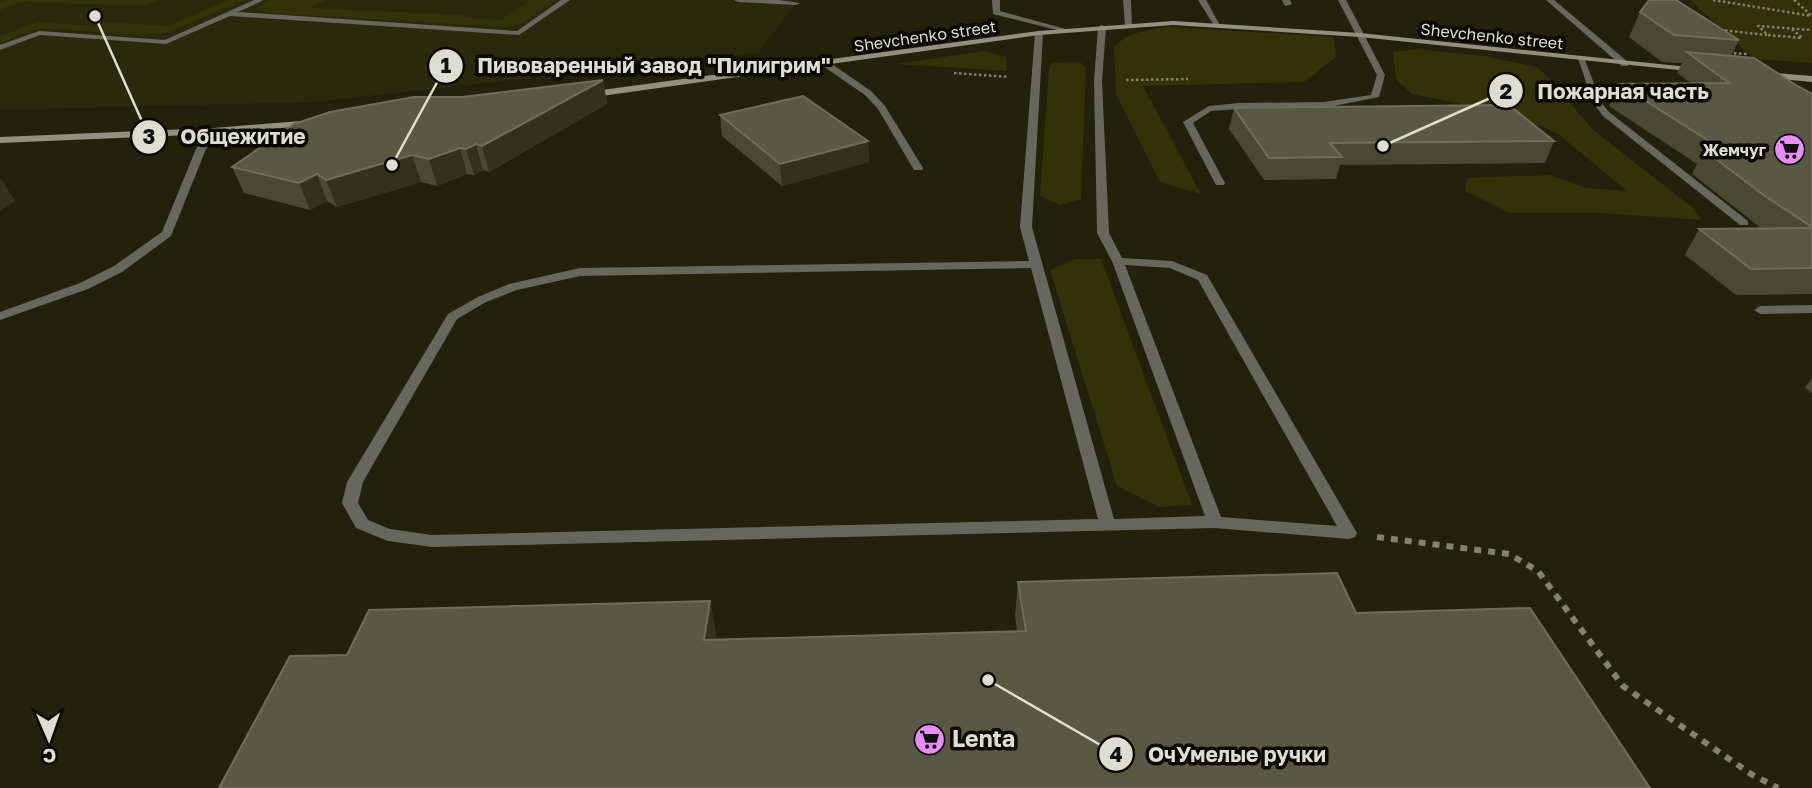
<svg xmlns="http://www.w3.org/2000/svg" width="1812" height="788" font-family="'Golos Text',sans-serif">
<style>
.built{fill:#29290c}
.green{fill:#323209}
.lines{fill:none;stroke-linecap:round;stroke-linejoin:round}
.path-far1{stroke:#828271;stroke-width:2.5;stroke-dasharray:2.5 2.5;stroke-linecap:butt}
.path{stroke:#828271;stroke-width:6;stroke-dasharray:7 7;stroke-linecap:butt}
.lane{fill:#67685d;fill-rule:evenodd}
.secondary{fill:#909180;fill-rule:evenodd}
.wall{fill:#484933}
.shaded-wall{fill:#32321c}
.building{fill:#585944;stroke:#6d6e5a;stroke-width:2}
.labels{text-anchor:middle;stroke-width:7;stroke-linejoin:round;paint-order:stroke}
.far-street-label{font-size:16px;fill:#ddded0;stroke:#0a0a03}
.far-poi-label{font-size:16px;font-weight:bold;fill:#ddded0;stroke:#0a0a03;text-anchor:end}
.near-poi-label{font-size:23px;font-weight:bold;fill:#ddded0;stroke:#0a0a03;text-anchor:start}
.leader{fill:none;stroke:#ddded0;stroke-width:2.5}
.callout-dot{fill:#ddded0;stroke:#0a0a03;stroke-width:2.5}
.mark-label{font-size:21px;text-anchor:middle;font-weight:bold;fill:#111}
.callout-label{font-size:21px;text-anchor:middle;font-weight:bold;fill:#ddded0;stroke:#0a0a03;stroke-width:7;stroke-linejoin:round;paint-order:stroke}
</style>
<rect width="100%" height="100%" fill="#21210c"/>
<path class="built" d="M0,0H799L758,53L314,102L0,110Z"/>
<g class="green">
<path d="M6,0H161L145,6L22,2L0,10V2Z"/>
<path d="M228,0H245L167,33L141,35L39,28L0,43V36L38,22L95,26L105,22L168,26Z"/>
<path d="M270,0H326L310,8L463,15L460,17L501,20L529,1L516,0H556L523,23L507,27L268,13L255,9Z"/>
<path d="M1690,0H1812V63L1754,59Z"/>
<path d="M1169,27L1334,37L1336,57L1304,82L1143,86L1201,194L1160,182L1116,94L1114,47C1129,31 1148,30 1169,27Z"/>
<path d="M1416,49L1484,56L1537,67L1553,82L1592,129L1693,208L1701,220L1601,213H1510L1465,191L1467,178L1550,175L1586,188L1627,191L1557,133L1512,114L1412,94L1396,79L1393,52Z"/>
<path d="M984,51L1006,57L1007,71L895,64Z"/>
<path d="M1080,62L1086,68L1081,199L1060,205L1040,196L1049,68L1053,63Z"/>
<path d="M1075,259H1101L1192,505L1159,507L1117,486L1050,270Z"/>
</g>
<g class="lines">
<g class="path-far1">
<path d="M1713,0L1812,16"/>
<path d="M1794,0L1811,15"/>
<path d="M1792,29L1802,38L1768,35L1758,26L1812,30"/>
<path d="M1720,30L1767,35"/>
<path d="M1729,53L1748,54"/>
<path d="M954,73L1009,77"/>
<path d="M1126,80L1188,79"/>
</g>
<path class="path" d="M1377,537L1509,554L1538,571L1623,686L1751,774L1778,788"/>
<g class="lane">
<path d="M254,0H264L238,12L517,31L561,0H570L519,35L230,16L166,44L40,35L0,50V45L39,31L165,40Z"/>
<path d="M734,0H779L800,3L796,5L738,2Z"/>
<path d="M992,0H1000V11L1069,30L1065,32L993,14Z"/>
<path d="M1123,0H1131L1132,27L1125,25Z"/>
<path d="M1198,0H1206L1221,27H1215Z"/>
<path d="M1282,0H1290L1292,4L1285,6Z"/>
<path d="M1338,0H1346L1385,75L1379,97L1324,108L1239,109L1211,111L1193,123L1225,183L1224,185H1216L1183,122L1209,106L1239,103L1324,102L1371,95L1377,75Z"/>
<path d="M1546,0H1554L1628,62V66H1622Z"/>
<path d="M1102,25L1106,27L1102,81L1109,233L1122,258L1172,261L1207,275L1357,533L1355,537L1349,539L1215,528L432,547L388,541L356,528L342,503L347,482L448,314L478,297L509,284L580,268L1029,261L1020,227L1035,33L1039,31L1043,33L1032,227L1114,519L1205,516L1112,261L1097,233L1094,81L1098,27ZM1125,265L1170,268L1198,280L1337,526L1221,517ZM1031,268L1098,519L432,535L390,529L368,520L358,503L363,482L457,319L486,302L517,290L580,276Z"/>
<path d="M1578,58L1585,60L1601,102L1609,112L1748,221V225H1740L1603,116L1593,103Z"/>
<path d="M823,62H829L871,91L885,106L923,168L922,170H914L878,109L865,95L823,66Z"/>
<path d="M210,129L218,131L206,149L171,236L122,272L88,289L0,320V312L80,283L114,266L162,232L196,149Z"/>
<path d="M1812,305V313L1760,314L1754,310L1760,306Z"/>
</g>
<g class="secondary">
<path d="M1173,21L1360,33L1698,68L1702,70L1698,72L1360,37L1173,25L1039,35L587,98L583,95L587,92L1039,31Z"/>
<path d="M1763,72L1812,76V82L1760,77L1759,75Z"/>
<path d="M313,120L318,123L316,125L213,134L0,143V137L213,128Z"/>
</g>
</g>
<g class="wall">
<path d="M1640,12L1739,40L1731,56L1812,94V294L1736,295L1685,255L1699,229L1761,228L1692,174L1697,164L1609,106L1619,84L1691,83L1677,73L1682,63L1662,62L1629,37Z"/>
<path d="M603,80L607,104L489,172L483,170L474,175L467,174L437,186L421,182L337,207L327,201L310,210L244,193L232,167L462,97Z"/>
<path d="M1234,108L1554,141L1545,163L1340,165L1336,179L1264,180L1229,129Z"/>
<path d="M720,115L868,141L869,162L782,186L722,136Z"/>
<path d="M1812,378V393L1805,388Z"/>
<path d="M1018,582L1356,613L1650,788L347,655L710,601L716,634L715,639L1017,631L1015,615Z"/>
</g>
<g class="shaded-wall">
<path d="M603,80L607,104L489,172L482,146Z"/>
<path d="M868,141L869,162L782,186L780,164Z"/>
<path d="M476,144L483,170L474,175L466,149Z"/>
<path d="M460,148L467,174L437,186L429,159Z"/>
<path d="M412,155L421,182L337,207L326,180Z"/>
<path d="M317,174L327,201L310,210L299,183Z"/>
<path d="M1,178L15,201L0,211V179Z"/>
<path d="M710,601L716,634L711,673L704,640Z"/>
</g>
<g class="building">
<path d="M1649,0H1676L1739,40L1674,35L1640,12Z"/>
<path d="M1687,52L1754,58L1796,85L1812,94V227L1765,196L1704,150H1723L1619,84L1729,83Z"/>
<path d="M603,80L482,146L476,144L466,149L460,148L429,159L412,155L326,180L317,174L299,183L232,167L294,124L330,112L414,97H462Z"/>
<path d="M803,96L868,141L780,164L720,115Z"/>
<path d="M1509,105L1554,141L1330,143L1342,157L1269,158L1234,108Z"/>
<path d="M1812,228V268L1751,269L1699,229Z"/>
<path d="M1337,573L1356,613L1530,608L1650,788H219L290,656L347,655L369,610L710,601L704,640L1026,631L1018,582Z"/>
</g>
<defs>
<symbol id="supermarket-disc" viewBox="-11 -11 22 22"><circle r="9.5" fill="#e98dfe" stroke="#0a0a03"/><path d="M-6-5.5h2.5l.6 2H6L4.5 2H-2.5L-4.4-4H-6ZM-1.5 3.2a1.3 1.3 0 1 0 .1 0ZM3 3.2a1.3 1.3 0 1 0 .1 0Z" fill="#111"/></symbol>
</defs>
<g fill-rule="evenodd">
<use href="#supermarket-disc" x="1772" y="132" width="35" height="35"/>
<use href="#supermarket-disc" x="912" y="722" width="35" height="35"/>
</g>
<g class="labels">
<g class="far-street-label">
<text transform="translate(925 36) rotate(-8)" y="6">Shevchenko street</text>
<text transform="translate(1492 36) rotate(6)" y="6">Shevchenko street</text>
</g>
<g class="far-poi-label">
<text x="1766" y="156">Жемчуг</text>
</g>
<g class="near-poi-label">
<text x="952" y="747">Lenta</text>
</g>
</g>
<path class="leader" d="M392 165L446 66M1383 146L1506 91M95 16L149 137M988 680L1116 754"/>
<g class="callout-dot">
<circle cx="392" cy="165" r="7"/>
<circle cx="1383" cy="146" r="7"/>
<circle cx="95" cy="16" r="7"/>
<circle cx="988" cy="680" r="7"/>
<circle cx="446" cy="66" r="18"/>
<circle cx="1506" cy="91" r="18"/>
<circle cx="149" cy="137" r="18"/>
<circle cx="1116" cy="754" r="18"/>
</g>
<g class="mark-label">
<text x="446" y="73">1</text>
<text x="1506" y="99">2</text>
<text x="149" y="144">3</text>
<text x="1116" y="762">4</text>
</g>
<g class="callout-label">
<text x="654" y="73">Пивоваренный завод "Пилигрим"</text>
<text x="1623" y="99">Пожарная часть</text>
<text x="243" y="144">Общежитие</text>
<text x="1237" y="762">ОчУмелые ручки</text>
</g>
<g transform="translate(49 739) rotate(178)" stroke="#0a0a03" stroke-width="5" paint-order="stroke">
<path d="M0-5L12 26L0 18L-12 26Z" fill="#ddded0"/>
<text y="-10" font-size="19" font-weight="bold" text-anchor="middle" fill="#ddded0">С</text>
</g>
</svg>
